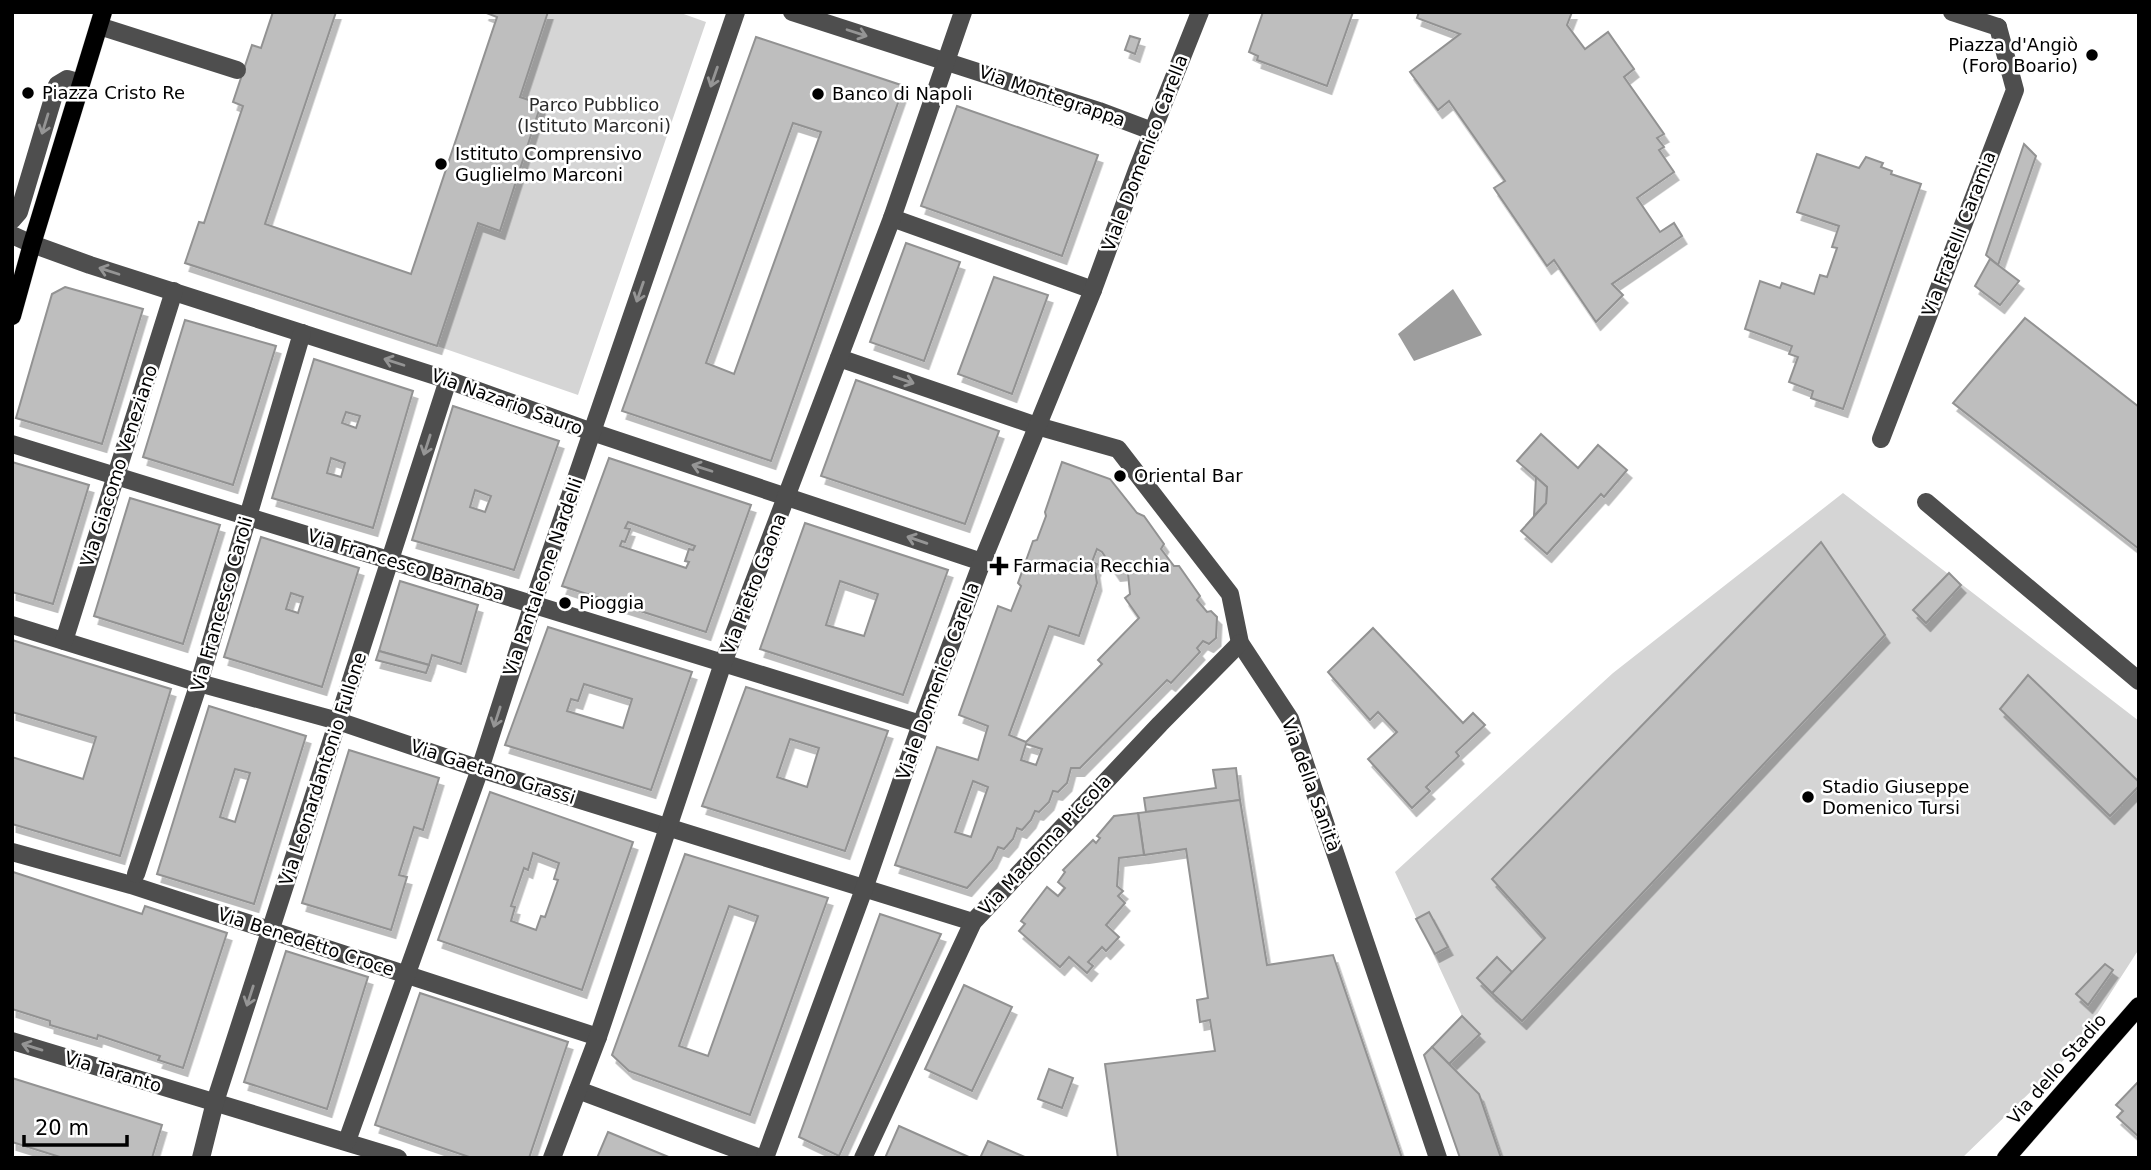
<svg xmlns="http://www.w3.org/2000/svg" width="2151" height="1170" font-family="'DejaVu Sans',sans-serif">
<style>
.green{fill:#d5d5d5}
.water{fill:#9c9c9c}
.building{fill:#bebebe;stroke:#929292;stroke-width:2;fill-rule:evenodd;filter:url(#shadow)}
.lines{fill:none;stroke-linecap:round;stroke-linejoin:round}
.major-casing{stroke:#dbdbdb;stroke-width:19}
.minor{stroke:#4e4e4e;stroke-width:18}
.major{stroke:#000;stroke-width:18}
.oneway{stroke:#959595}
.poi-dot{fill:#000;stroke:#fff;stroke-width:2.5}
.labels{text-anchor:middle;stroke-width:5;stroke-linejoin:round;paint-order:stroke}
.poi-label{font-size:18px;fill:#000;stroke:#fff;text-anchor:start}
.street-label{font-size:18px;fill:#000;stroke:#fff}
.park-label{font-size:18px;fill:#2c2c2c;stroke:#fff}
</style>
<defs>
<filter id="shadow"><feDropShadow dx="4.5" dy="8" stdDeviation="0" flood-color="#0004"/></filter>
</defs>
<rect width="100%" height="100%" fill="#fff"/>
<g class="green">
<path d="M549,12H678L706,22L578,395L437,346Z"/>
<path d="M1843,493L2139,721V949L2074,1050L1962,1158H1460L1424,1055L1462,1016L1395,872L1613,673Z"/>
</g>
<path class="water" d="M1453,289L1482,335L1414,361L1398,334Z"/>
<g class="building">
<path d="M273,12H336L265,224L411,274L497,17L484,12H548L520,97L541,104L500,231L478,223L437,346L185,263L199,222L204,223L243,106L233,102L252,45L261,48Z"/>
<path d="M1263,12H1353L1327,86L1257,60L1258,56L1249,52Z"/>
<path d="M1419,12H1572L1567,25L1585,49L1608,32L1634,69L1624,77L1664,134L1657,138L1664,147L1659,150L1674,172L1637,198L1660,232L1674,223L1682,236L1612,284L1623,295L1596,322L1554,260L1547,266L1494,188L1505,181L1449,101L1438,110L1410,72L1460,34L1417,18Z"/>
<path d="M1130,36L1140,39L1135,54L1125,50Z"/>
<path d="M756,37L904,86L771,461L622,411ZM793,123L821,132L734,374L706,363Z"/>
<path d="M957,106L1098,155L1062,256L921,206Z"/>
<path d="M2024,144L2036,156L1998,265L1986,255Z"/>
<path d="M1817,154L1859,168L1866,157L1883,163L1881,167L1892,171L1891,174L1921,184L1843,409L1811,398L1813,391L1789,382L1798,357L1789,354L1792,346L1745,329L1760,281L1780,288L1782,283L1814,294L1820,275L1827,277L1837,248L1832,247L1839,226L1797,212Z"/>
<path d="M906,243L960,262L924,361L870,342Z"/>
<path d="M1990,259L2019,281L2000,305L1975,286Z"/>
<path d="M994,277L1048,295L1012,394L958,374Z"/>
<path d="M65,287L143,309L102,444L16,418L52,294Z"/>
<path d="M2025,318L2139,407V549L1953,403Z"/>
<path d="M185,320L276,346L233,485L143,457Z"/>
<path d="M314,359L413,391L373,528L272,498ZM346,412L360,416L356,428L342,423ZM331,458L345,463L341,477L327,473Z"/>
<path d="M856,380L999,431L965,524L821,476Z"/>
<path d="M453,406L559,441L514,570L412,540ZM475,490L491,496L485,512L470,507Z"/>
<path d="M1541,434L1578,468L1598,445L1627,470L1604,497L1601,494L1547,554L1521,531L1546,503L1547,487L1517,461Z"/>
<path d="M609,458L751,505L706,632L562,586ZM628,522L695,546L693,550L689,549L685,561L689,562L686,568L620,546L622,541L625,542L630,529L625,528Z"/>
<path d="M12,462L89,485L53,604L12,592Z"/>
<path d="M1062,462L1110,479L1137,513L1144,516L1164,544L1161,549L1174,566H1179L1200,596L1197,600L1207,612L1211,611L1217,617L1216,638L1209,644L1203,641L1197,648L1200,652L1171,683L1167,680L1080,768H1071L1067,783L1058,792L1053,791L1049,802L1039,812L1035,811L1031,820L1022,830L1017,828L1013,839L1004,849L998,847L992,860L967,888L895,865L937,747L978,760L988,726L959,715L998,606L1011,611L1021,586L1018,583L1033,541L1037,540L1046,516L1045,512ZM1097,549L1102,552L1116,573L1126,572L1128,574L1130,594L1125,598L1139,618L1098,660L1102,664L1026,742L1009,735L1049,626L1079,636L1097,583L1095,570L1097,564L1092,562ZM1026,744L1042,749L1036,765L1021,760ZM973,781L988,787L971,837L955,832Z"/>
<path d="M1536,477L1547,487L1546,503L1534,516Z"/>
<path d="M130,498L220,525L183,644L94,616Z"/>
<path d="M805,523L948,570L903,695L760,649ZM840,581L878,594L864,636L826,625Z"/>
<path d="M261,537L359,568L322,687L224,657ZM291,593L303,597L298,613L286,609Z"/>
<path d="M1821,542L1885,635L1522,1021L1492,993L1545,938L1492,879Z"/>
<path d="M1949,573L1961,585L1926,623L1913,610Z"/>
<path d="M400,581L478,605L461,664L432,655L429,665L379,651Z"/>
<path d="M548,627L692,672L651,790L505,745ZM584,684L632,699L623,728L567,711L571,699L578,701Z"/>
<path d="M1373,628L1463,723L1473,713L1485,725L1456,752L1459,756L1426,787L1430,791L1412,808L1368,759L1397,732L1378,712L1370,720L1328,672Z"/>
<path d="M12,640L171,689L120,856L12,824V757L83,779L96,737L12,712Z"/>
<path d="M379,651L429,665L426,673L376,660Z"/>
<path d="M2028,675L2139,782V786L2110,816L2000,709Z"/>
<path d="M746,687L888,731L845,851L702,806ZM790,739L819,748L807,787L777,777Z"/>
<path d="M209,706L306,736L254,904L157,874ZM235,769L250,773L235,822L220,817Z"/>
<path d="M349,750L439,778L423,830L414,827L399,875L407,877L391,930L302,903Z"/>
<path d="M1236,768L1240,800L1146,812L1144,798L1216,788L1213,770Z"/>
<path d="M490,792L633,842L582,990L438,940ZM533,853L559,863L554,879L558,880L545,917L541,916L536,930L511,921L515,907L511,906L524,868L528,870Z"/>
<path d="M1240,800L1267,965L1333,955L1402,1158H1118L1105,1064L1215,1051L1210,1020L1200,1022L1197,1000L1208,998L1186,849L1144,855L1138,813Z"/>
<path d="M1138,813L1144,855L1119,858L1117,886L1123,891L1118,896L1125,903L1106,925L1119,937L1106,951L1102,947L1088,962L1093,966L1087,973L1069,957L1060,967L1019,931L1025,924L1021,921L1047,887L1058,896L1065,888L1058,882L1065,872L1063,870L1093,840L1096,843L1100,838L1097,836L1114,816Z"/>
<path d="M685,854L828,898L750,1115L629,1071L612,1055ZM729,906L758,916L708,1056L679,1046Z"/>
<path d="M13,872L142,914L145,906L227,933L183,1068L158,1060L160,1056L98,1035L97,1039L50,1025V1021L12,1009Z"/>
<path d="M1429,912L1448,947L1435,954L1416,919Z"/>
<path d="M880,914L941,934L839,1156L799,1137Z"/>
<path d="M286,951L368,977L327,1109L244,1082Z"/>
<path d="M1497,957L1512,972L1492,993L1477,978Z"/>
<path d="M2105,964L2113,970L2088,1005L2076,994Z"/>
<path d="M964,985L1012,1007L972,1091L925,1069Z"/>
<path d="M420,993L568,1042L529,1158H472L375,1125Z"/>
<path d="M1462,1016L1480,1034L1449,1064L1432,1047Z"/>
<path d="M1432,1047L1479,1094L1501,1158H1460L1424,1055Z"/>
<path d="M1049,1069L1073,1078L1062,1108L1038,1099Z"/>
<path d="M12,1078L162,1125L152,1158H63L12,1142Z"/>
<path d="M2139,1081V1137L2117,1117L2123,1111L2116,1105Z"/>
<path d="M899,1126L971,1158H885Z"/>
<path d="M608,1132L671,1158H597Z"/>
<path d="M988,1141L1027,1158H980Z"/>
</g>
<g class="lines">
<defs>
<g id="major">
<path d="M12,316L32,244L103,12"/>
<path d="M2006,1158L2139,1006"/>
</g>
</defs>
<use href="#major" class="major-casing"/>
<g class="minor">
<path d="M792,12L1099,111L1152,131"/>
<path d="M1952,12L1998,27"/>
<path d="M99,26L237,70"/>
<path d="M892,218L1093,290"/>
<path d="M12,220L19,212L57,85L67,79L81,83"/>
<path d="M12,235L32,244L90,265L448,380L592,432L982,562"/>
<path d="M839,358L1037,426L1118,449L1230,594L1240,643L1290,719L1438,1158"/>
<path d="M1881,439L2015,90L1998,27"/>
<path d="M12,444L921,724"/>
<path d="M1926,502L2139,681"/>
<path d="M12,625L199,683L338,721L480,769L973,922"/>
<path d="M64,641L174,291"/>
<path d="M12,852L131,885L598,1037"/>
<path d="M136,874L199,683L302,333"/>
<path d="M12,1041L398,1158"/>
<path d="M578,1090L760,1158"/>
<path d="M347,1141L480,769L533,604L736,12"/>
<path d="M201,1158L215,1102L448,380"/>
<path d="M552,1158L598,1037L723,663L892,218L963,12"/>
<path d="M765,1158L864,889L921,724L982,562L1093,290L1137,170L1200,12"/>
<path d="M863,1158L973,922L1160,724L1240,643"/>
</g>
<use href="#major" class="major"/>
</g>
<defs><path id="oneway-shaft" d="M-6 0H5M1.5-3L5.5 0L1.5 3" fill="none" stroke-width="1.6" stroke-linecap="round" stroke-linejoin="round" transform="scale(1.75)"/></defs>
<g class="oneway">
<use href="#oneway-shaft" transform="translate(857 33) rotate(18)"/>
<use href="#oneway-shaft" transform="translate(714 77) rotate(109)"/>
<use href="#oneway-shaft" transform="translate(45 124) rotate(107)"/>
<use href="#oneway-shaft" transform="translate(109 271) rotate(-162)"/>
<use href="#oneway-shaft" transform="translate(640 292) rotate(109)"/>
<use href="#oneway-shaft" transform="translate(394 362) rotate(-162)"/>
<use href="#oneway-shaft" transform="translate(904 380) rotate(19)"/>
<use href="#oneway-shaft" transform="translate(427 445) rotate(108)"/>
<use href="#oneway-shaft" transform="translate(702 468) rotate(-162)"/>
<use href="#oneway-shaft" transform="translate(917 540) rotate(-161)"/>
<use href="#oneway-shaft" transform="translate(497 717) rotate(108)"/>
<use href="#oneway-shaft" transform="translate(250 996) rotate(108)"/>
<use href="#oneway-shaft" transform="translate(32 1047) rotate(-163)"/>
</g>
<g class="poi-dot">
<circle cx="2092" cy="55" r="7"/>
<circle cx="28" cy="93" r="7"/>
<circle cx="818" cy="94" r="7"/>
<circle cx="441" cy="164" r="7"/>
<circle cx="1120" cy="476" r="7"/>
<path d="M995.5 555.5h7v7h7v7h-7v7h-7v-7h-7v-7h7z"/>
<circle cx="565" cy="603" r="7"/>
<circle cx="1808" cy="797" r="7"/>
</g>
<g class="labels">
<g class="poi-label">
<text x="2078" y="51" text-anchor="end">Piazza d'Angiò<tspan x="2078" dy="21">(Foro Boario)</tspan></text>
<text x="42" y="99">Piazza Cristo Re</text>
<text x="832" y="100">Banco di Napoli</text>
<text x="455" y="160">Istituto Comprensivo<tspan x="455" dy="21">Guglielmo Marconi</tspan></text>
<text x="1134" y="482">Oriental Bar</text>
<text x="1013" y="572">Farmacia Recchia</text>
<text x="579" y="609">Pioggia</text>
<text x="1822" y="793">Stadio Giuseppe<tspan x="1822" dy="21">Domenico Tursi</tspan></text>
</g>
<g class="street-label">
<text transform="translate(1052 96) rotate(19)" y="6">Via Montegrappa</text>
<text transform="translate(1145 153) rotate(-69)" y="6">Viale Domenico Carella</text>
<text transform="translate(1959 234) rotate(-69)" y="6">Via Fratelli Caramia</text>
<text transform="translate(507 402) rotate(20)" y="6">Via Nazario Sauro</text>
<text transform="translate(119 466) rotate(-72)" y="6">Via Giacomo Veneziano</text>
<text transform="translate(406 565) rotate(17)" y="6">Via Francesco Barnaba</text>
<text transform="translate(543 577) rotate(-71)" y="6">Via Pantaleone Nardelli</text>
<text transform="translate(754 584) rotate(-69)" y="6">Via Pietro Gaona</text>
<text transform="translate(222 604) rotate(-74)" y="6">Via Francesco Caroli</text>
<text transform="translate(938 681) rotate(-70)" y="6">Viale Domenico Carella</text>
<text transform="translate(323 769) rotate(-72)" y="6">Via Leonardantonio Fullone</text>
<text transform="translate(493 772) rotate(18)" y="6">Via Gaetano Grassi</text>
<text transform="translate(1311 785) rotate(70)" y="6">Via della Sanità</text>
<text transform="translate(1045 845) rotate(-47)" y="6">Via Madonna Piccola</text>
<text transform="translate(306 942) rotate(18)" y="6">Via Benedetto Croce</text>
<text transform="translate(2057 1069) rotate(-49)" y="6">Via dello Stadio</text>
<text transform="translate(113 1072) rotate(17)" y="6">Via Taranto</text>
</g>
<g class="park-label">
<text x="594" y="111">Parco Pubblico<tspan x="594" dy="21">(Istituto Marconi)</tspan></text>
</g>
</g>
<rect width="2151" height="1170" fill="none" stroke="#000000" stroke-width="28"/>
<path d="M24 1135v10h103v-10" fill="none" stroke="#000000" stroke-width="3.5"/>
<text x="35" y="1135" font-size="21" fill="#000000" stroke="#ffffff" stroke-width="5" paint-order="stroke">20 m</text>
</svg>
